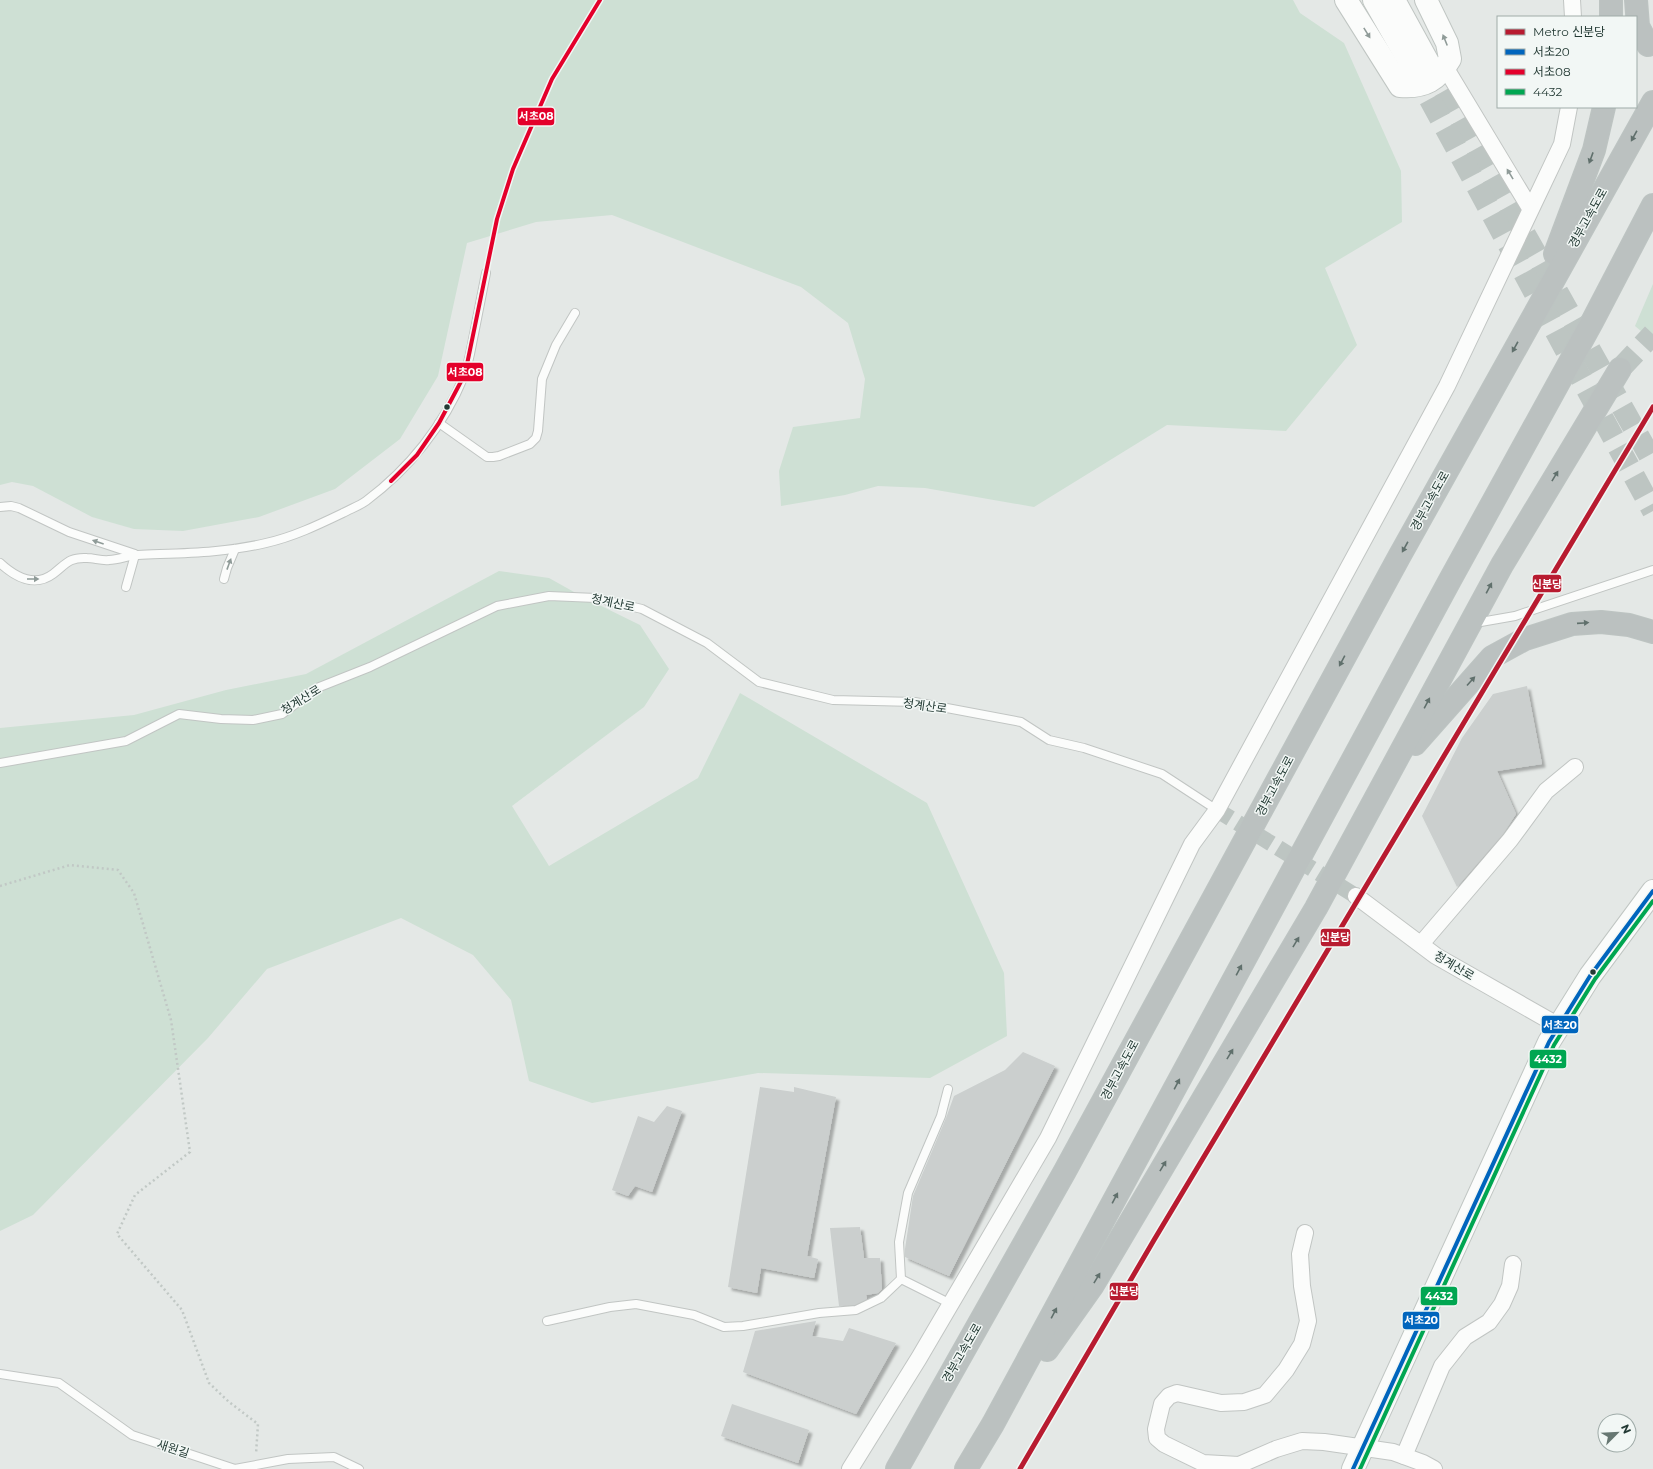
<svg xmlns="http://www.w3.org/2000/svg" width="1653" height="1469" font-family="Montserrat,'Noto Sans KR',sans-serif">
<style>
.green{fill:#cee0d4}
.building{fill:#cbcfce;filter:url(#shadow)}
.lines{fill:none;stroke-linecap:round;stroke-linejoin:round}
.street-tunnel{stroke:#bdc5c2;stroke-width:16;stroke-dasharray:16 8;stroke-linecap:butt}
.secondary-tunnel{stroke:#bdc5c2;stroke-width:22;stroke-dasharray:22 11;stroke-linecap:butt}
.highway-tunnel{stroke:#bdc5c2;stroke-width:22;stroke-dasharray:22 11;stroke-linecap:butt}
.lane-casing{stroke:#c1c5c3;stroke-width:10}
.street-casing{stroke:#c1c5c3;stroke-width:18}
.secondary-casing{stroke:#c0c6c3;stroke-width:24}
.highway-casing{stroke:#bdc4c2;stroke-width:24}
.path{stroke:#c1c8c5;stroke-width:2.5;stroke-dasharray:2 3;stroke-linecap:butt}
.lane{stroke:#fbfcfb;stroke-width:8}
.street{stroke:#fbfcfb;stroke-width:16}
.secondary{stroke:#fbfcfb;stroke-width:22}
.highway{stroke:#bbc1c0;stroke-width:22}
.bus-1-casing{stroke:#f2f7f5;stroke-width:7}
.bus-2-casing{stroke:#f2f7f5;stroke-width:7}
.bus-3-casing{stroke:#f2f7f5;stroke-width:7}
.bus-1{stroke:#0065bd;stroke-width:4}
.bus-2{stroke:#e4002b;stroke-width:4}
.bus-3{stroke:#00a651;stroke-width:4}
.metro-1-casing{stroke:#f2f7f5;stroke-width:8}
.metro-1{stroke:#b81b30;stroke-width:5}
.oneway{fill:#8f9b98}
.oneway2{fill:#60706c}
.bus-dot{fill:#233a34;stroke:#f2f7f5;stroke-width:1.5}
.labels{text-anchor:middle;stroke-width:3;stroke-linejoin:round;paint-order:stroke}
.street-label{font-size:12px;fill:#233a34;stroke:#f2f7f5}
.line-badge{stroke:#f2f7f5;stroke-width:1.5}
.badge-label{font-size:11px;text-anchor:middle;font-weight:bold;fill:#fff}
</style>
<defs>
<filter id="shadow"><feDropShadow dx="3.5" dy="3.5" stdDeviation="1" flood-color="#0004"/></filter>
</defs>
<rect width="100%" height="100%" fill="#e4e8e6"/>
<g class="green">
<path d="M0,0H1293L1300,13L1344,43L1401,171L1402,222L1325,268L1357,345L1286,431L1167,425L1034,507L925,488L878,486L845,495L781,506L779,471L793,427L860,418L865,379L848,323L801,287L612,215L536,222L467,243L438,376L400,439L335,489L259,517L183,531L134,529L92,517L33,486L12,482L0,485Z"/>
<path d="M1653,284V341L1635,326Z"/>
<path d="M499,571L549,578L583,597L640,625L669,669L644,707L512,806L549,866L698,778L740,693L927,803L1004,973L1007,1036L930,1078L758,1073L592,1103L529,1081L511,1000L473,955L401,918L267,969L208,1038L33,1215L0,1231V728L134,715L226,690L306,674Z"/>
</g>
<g class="building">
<path d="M1527,686L1542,764L1497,771L1516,814L1503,834L1457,887L1422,816L1462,738L1493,694Z"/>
<path d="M1023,1052L1055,1066L949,1276L905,1257V1249L913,1196L946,1118L954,1096L1005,1070Z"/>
<path d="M760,1087L794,1092V1087L836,1097L807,1256L818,1259L814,1278L761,1268L757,1293L728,1287Z"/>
<path d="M667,1106L682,1111L652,1192L635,1186L628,1196L612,1190L638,1116L654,1122Z"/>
<path d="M860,1227L864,1258H880L882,1289L878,1293L866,1295L867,1299L855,1305L839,1306L830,1228Z"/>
<path d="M816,1321L812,1336L843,1341L849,1328L896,1343L856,1414L743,1372L755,1331Z"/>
<path d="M732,1404L809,1430L798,1463L721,1436Z"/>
</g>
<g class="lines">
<path class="street-tunnel" d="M1217,810L1356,896"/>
<g class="secondary-tunnel">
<path d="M1428,62L1653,462"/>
<path d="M1414,70L1653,511"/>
</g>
<path class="highway-tunnel" d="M1620,369L1653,334"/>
<defs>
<g id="lane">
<path d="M439,423L487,457H493L499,456L530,444L536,438L538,431L542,379L556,345L575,313"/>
<path d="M0,507L11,506L19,508L69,532L135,554"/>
<path d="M0,563C14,576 34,588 53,574C66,564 69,557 87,558C94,558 102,561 109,560C119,560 129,555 138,555C181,553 225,553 266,543C293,537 318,525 343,513C350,509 359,506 366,501C409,469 444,425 464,376C469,363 471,348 474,334C478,314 482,293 486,273"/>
<path d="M224,579L227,568L235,549"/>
<path d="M126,587L135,555"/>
<path d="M1475,623L1515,616L1653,570"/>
<path d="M0,763L126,741L179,714L221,719L253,720L282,714L317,688L370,667L497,606L549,596L596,598L642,609L707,643L759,682L833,700L915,702L1021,722L1049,740L1084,748L1162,774L1217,810"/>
<path d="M901,1279L899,1242L908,1193L941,1116L948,1089"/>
<path d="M547,1321L610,1307L636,1304L694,1315L724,1327L743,1326L819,1313L856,1310L881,1298L901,1279L951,1304"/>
<path d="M0,1374L59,1383L132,1435L235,1469L288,1459L334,1457L359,1469"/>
</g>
<g id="street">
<path d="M1572,0L1573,17"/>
<path d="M1445,67L1530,208"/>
<path d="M1356,896L1436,956L1559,1026"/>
<path d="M1421,944L1510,840L1546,791L1575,767"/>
<path d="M1305,1233L1300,1254L1302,1286L1308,1321L1302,1344L1286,1370L1265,1395L1244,1402L1221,1403L1177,1393L1169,1396L1162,1404L1156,1429L1157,1438L1164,1444L1203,1463L1239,1465L1276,1449L1302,1441L1324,1442L1393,1452L1423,1463L1434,1469"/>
<path d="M1404,1456L1442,1366L1465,1337L1489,1322L1502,1304L1510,1286L1513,1264"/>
<path d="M850,1469L919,1358L1048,1138L1192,844L1217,810L1447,386L1562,144L1569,107"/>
</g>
<g id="secondary">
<path d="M1346,0L1400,86C1425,88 1438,80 1450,59L1447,43L1426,0"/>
<path d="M1374,0L1414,70"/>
<path d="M1394,0L1428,62"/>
<path d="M1353,1469L1549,1042L1590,976L1653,891"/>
</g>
<g id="highway">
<path d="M1611,0V17"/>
<path d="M1636,0L1638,26L1648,45"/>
<path d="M1555,254L1594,150L1604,107"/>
<path d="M1415,744L1492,657L1525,639L1572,624L1601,622L1629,625L1653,632"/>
<path d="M1047,1350L1093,1285L1316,908L1502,565L1620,369"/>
<path d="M897,1469L1065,1171L1399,557L1653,102"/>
<path d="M966,1469L993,1424L1450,580L1592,322L1653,205"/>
</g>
</defs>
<use href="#lane" class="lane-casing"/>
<use href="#street" class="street-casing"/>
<use href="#secondary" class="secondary-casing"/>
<use href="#highway" class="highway-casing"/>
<path class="path" d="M0,886L70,865L118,870L134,893L171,1020L190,1152L135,1195L117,1234L182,1310L209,1383L229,1402L258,1424L256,1454"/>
<use href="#lane" class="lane"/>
<use href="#street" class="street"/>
<use href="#secondary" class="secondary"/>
<use href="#highway" class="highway"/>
<defs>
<path id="bus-1" d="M1353,1469L1549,1042L1590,976L1653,891"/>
<path id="bus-2" d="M391,481L417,455L439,423L465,374L497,219L513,169L552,79L600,0"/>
<path id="bus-3" d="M1360,1469L1554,1045L1595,979L1653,901"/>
</defs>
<use href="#bus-1" class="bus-1-casing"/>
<use href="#bus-2" class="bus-2-casing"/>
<use href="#bus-3" class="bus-3-casing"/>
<use href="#bus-1" class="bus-1"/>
<use href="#bus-2" class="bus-2"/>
<use href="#bus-3" class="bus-3"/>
<defs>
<path id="metro-1" d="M1020,1469L1154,1240L1653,407"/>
</defs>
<use href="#metro-1" class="metro-1-casing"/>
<use href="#metro-1" class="metro-1"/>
</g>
<defs><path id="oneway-solid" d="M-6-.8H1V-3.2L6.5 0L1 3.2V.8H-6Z"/></defs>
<g class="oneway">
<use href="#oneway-solid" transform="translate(1367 33) rotate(58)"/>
<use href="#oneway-solid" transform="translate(1445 40) rotate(-112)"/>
<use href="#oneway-solid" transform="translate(1510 174) rotate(-121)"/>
<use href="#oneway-solid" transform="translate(98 542) rotate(-161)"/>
<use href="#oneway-solid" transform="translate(229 564) rotate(-70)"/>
<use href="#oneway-solid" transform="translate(33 579)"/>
</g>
<g class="oneway2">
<use href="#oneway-solid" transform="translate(1634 136) rotate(119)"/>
<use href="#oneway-solid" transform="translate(1591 158) rotate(110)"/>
<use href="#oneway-solid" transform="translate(1515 347) rotate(119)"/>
<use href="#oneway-solid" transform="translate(1555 476) rotate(-59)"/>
<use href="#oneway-solid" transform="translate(1405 547) rotate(119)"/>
<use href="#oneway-solid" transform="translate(1489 588) rotate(-62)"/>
<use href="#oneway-solid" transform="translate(1583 623) rotate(-4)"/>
<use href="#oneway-solid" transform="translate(1342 661) rotate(118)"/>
<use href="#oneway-solid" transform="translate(1471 681) rotate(-48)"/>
<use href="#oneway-solid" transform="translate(1427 703) rotate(-62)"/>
<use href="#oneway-solid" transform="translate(1296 942) rotate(-59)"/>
<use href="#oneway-solid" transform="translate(1239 970) rotate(-62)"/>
<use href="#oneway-solid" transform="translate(1230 1054) rotate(-59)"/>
<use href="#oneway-solid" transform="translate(1177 1084) rotate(-62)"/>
<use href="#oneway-solid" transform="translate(1163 1166) rotate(-59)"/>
<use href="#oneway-solid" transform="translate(1115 1198) rotate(-62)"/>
<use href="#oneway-solid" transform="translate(1097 1278) rotate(-59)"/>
<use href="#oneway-solid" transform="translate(1054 1313) rotate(-62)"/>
</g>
<g class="bus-dot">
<circle cx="447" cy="407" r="3.5"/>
<circle cx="1593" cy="972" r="3.5"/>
</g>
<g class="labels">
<g class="street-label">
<text transform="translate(1588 218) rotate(-61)" y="4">경부고속도로</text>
<text transform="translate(1430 501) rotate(-61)" y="4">경부고속도로</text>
<text transform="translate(613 603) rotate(12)" y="4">청계산로</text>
<text transform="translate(301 700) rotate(-32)" y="4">청계산로</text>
<text transform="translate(925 706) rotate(8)" y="4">청계산로</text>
<text transform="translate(1275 786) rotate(-62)" y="4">경부고속도로</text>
<text transform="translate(1454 966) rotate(31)" y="4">청계산로</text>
<text transform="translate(1120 1070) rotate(-62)" y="4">경부고속도로</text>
<text transform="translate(962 1353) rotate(-60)" y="4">경부고속도로</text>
<text transform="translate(173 1449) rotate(18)" y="4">새원길</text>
</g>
</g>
<g class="line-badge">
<rect x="517" y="107" width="38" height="19" rx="4" fill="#e4002b"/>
<rect x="446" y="362" width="38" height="20" rx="4" fill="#e4002b"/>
<rect x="1532" y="574" width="30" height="19" rx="4" fill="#b81b30"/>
<rect x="1320" y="928" width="31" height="19" rx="4" fill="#b81b30"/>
<rect x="1541" y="1015" width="38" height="19" rx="4" fill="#0065bd"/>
<rect x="1529" y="1049" width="38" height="20" rx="4" fill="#00a651"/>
<rect x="1109" y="1282" width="30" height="19" rx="4" fill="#b81b30"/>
<rect x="1420" y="1286" width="38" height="20" rx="4" fill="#00a651"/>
<rect x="1402" y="1311" width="38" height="19" rx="4" fill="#0065bd"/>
</g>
<g class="badge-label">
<text x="536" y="120">서초08</text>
<text x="465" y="376">서초08</text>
<text x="1547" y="588">신분당</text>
<text x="1335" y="941">신분당</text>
<text x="1560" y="1029">서초20</text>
<text x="1548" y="1063">4432</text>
<text x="1124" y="1295">신분당</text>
<text x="1439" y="1300">4432</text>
<text x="1421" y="1324">서초20</text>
</g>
<rect x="1497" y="16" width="140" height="92" fill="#f2f7f5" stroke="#9faba8"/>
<rect x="1505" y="29" width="20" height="6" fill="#b81b30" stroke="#9faba8"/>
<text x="1533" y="36" font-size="12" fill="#233a34">Metro 신분당</text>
<rect x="1505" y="49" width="20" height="6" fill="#0065bd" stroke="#9faba8"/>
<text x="1533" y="56" font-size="12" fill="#233a34">서초20</text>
<rect x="1505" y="69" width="20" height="6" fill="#e4002b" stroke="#9faba8"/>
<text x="1533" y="76" font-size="12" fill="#233a34">서초08</text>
<rect x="1505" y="89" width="20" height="6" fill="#00a651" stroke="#9faba8"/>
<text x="1533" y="96" font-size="12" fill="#233a34">4432</text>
<g transform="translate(1617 1433) rotate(66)"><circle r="19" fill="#f2f7f5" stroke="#9faba8"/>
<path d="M0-3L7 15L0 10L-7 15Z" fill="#677772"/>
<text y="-6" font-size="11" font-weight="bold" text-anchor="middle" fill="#233a34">N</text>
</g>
</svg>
